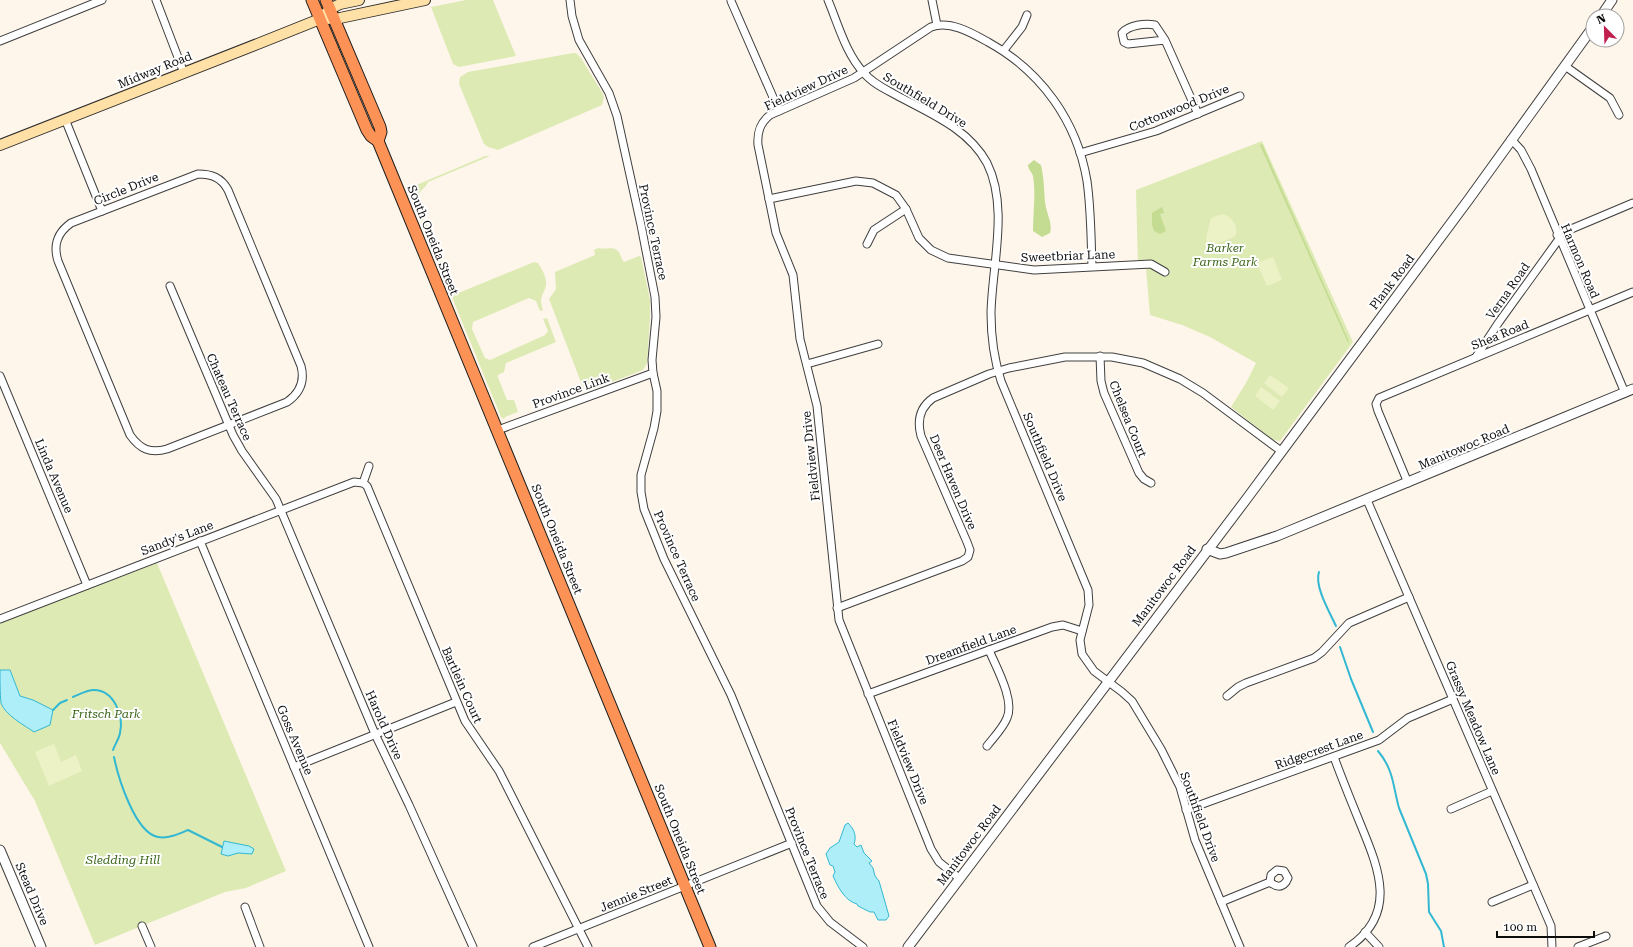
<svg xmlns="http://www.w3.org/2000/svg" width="1633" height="947" font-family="'Roboto Serif',serif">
<rect width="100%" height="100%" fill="#fff6eb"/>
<!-- green -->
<g fill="#ddeab4">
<path d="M466,0h27l23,56 -57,11 -6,-3 -22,-57z"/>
<path d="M573,53h3l5,5 22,36 1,3 -2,8 -104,45 -10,-3 -4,-3 -25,-60 1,-7 8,-5z"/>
<path d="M1262,141l91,201 -73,99 -7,-1 -42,-33 15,-24 10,-20 -46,-26 -28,-12 -32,-10 -4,-46 -8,-1 -2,-78z"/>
<path d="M485,156h5l-62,26c-3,8 -11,9 -12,18l40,94 78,-32 4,1c4,6 9,15 8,22 -2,11 -8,11 -3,25l-3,1 -4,-10 -7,-3 -56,24 -1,7 13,29 5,2 55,-25 3,-4 -5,-12 4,-1 9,24 -50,21 -2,9 -6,3v2l9,23h7l4,12 -13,5 -1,2 -3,-2 -92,-225 5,-6z"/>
<path d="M598,248c7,2 15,-2 20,3 3,3 3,8 6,11l15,-6 2,1 9,43v17l-3,46 -4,7 -54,21 -7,-6 -33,-86 7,-10 -1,-17 40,-17 -1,-5z"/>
<path d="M157,563l129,308 -40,17 -21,4 -130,53 -60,-144 -35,-58v-120z"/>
</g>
<!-- forest -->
<g fill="#c4dc92">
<path d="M1262,144l86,195 1,6 -89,-200z"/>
<path d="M1034,160l7,5c3,13 3,24 4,37 1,11 8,21 5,31l-8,4 -9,-6c0,-18 3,-37 0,-55 -1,-4 -5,-6 -5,-11z"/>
<path d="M1162,207l2,6 -4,1 6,17 -6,3 -6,-3 -2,-6v-12z"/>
</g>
<!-- pitch -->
<g fill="#ecf1c6">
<path d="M1223,214c10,4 14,10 13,20l-2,3 -23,9 -4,-4 -1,-4 5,-20 8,-3z"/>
<path d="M1273,257l9,23 -15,6 -10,-23z"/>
<path d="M1270,375l19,13 -7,9 -18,-14z"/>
<path d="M1261,387l19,14 -7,9 -18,-14z"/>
<path d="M54,744l7,18 15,-7 6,16 -33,15 -14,-34z"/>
</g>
<!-- water -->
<g fill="#aeeef8" stroke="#32b8d2">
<path d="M0,670h10l10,26 13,4 20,10 -3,15 -16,7c-10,-7 -29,-17 -33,-29 -1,-9 -1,-23 -1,-33z"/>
<path d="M848,823c6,6 9,13 6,21l3,3 4,-2 3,8 8,8 -3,2 4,5 2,8 4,5 10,35 -3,4h-8l-4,-8h-4l-12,-6 -1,-2c-12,-3 -19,-17 -24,-28l2,-4 -2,-6 -3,-1 -4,-11 4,-6 9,-6 6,-17z"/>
<path d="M224,841l25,5 5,3 -2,5 -14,-1 -10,3 -7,-2z"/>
</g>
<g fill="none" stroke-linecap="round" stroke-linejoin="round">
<!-- stream -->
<g stroke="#32b8d2" stroke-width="2">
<path d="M1319,572c-5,14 11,41 17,54"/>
<path d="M1340,647l11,32 22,53"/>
<path d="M73,697c7,-3 14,-7 21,-7 20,0 30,26 26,43 -1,6 -5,11 -7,17"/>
<path d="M53,710l7,-7 7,-3"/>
<path d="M1378,751c16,19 15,36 21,57l27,66 2,10 1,28 12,19 3,16"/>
<path d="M114,757c4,20 21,76 44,80 10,2 21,-3 30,-7l34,17"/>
</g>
<!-- minor casing -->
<g stroke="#3f3f3f" stroke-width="9">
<g id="minor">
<path d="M156,0l28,73"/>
<path d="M570,0l2,16 7,24 30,53 8,23 24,109 14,72 1,20 -4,43 1,13 4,18v20l-3,17 -13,47v17l3,17 20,50 67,136 86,211 13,16 33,25"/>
<path d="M828,0c10,24 18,54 36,73 8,10 21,16 32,22 33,18 72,33 91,68 22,44 5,102 4,150 0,23 3,46 10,68l87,209 1,15 -9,35 2,14 12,17 28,21 10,9 29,48 19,38 15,53 45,107"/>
<path d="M932,0l5,25"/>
<path d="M731,1l48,110"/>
<path d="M1165,40l-37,4 -4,-2 -2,-9c7,-8 23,-10 33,-8l10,15 33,74"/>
<path d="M0,41l102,-41"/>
<path d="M1004,50l18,-23 5,-12"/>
<path d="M1565,66l45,32 9,17"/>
<path d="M65,119l37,92"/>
<path d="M1511,139l10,11 10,19 94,224"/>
<path d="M1080,153l76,-22 84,-35"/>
<path d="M198,174c13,0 23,3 30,16l73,176c4,15 -1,27 -14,36l-120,47c-17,5 -27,0 -37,-14l-72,-174c-5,-16 -1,-28 13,-38z"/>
<path d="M769,199l87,-18 17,2 23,12 10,14 13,29 12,12 17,8 86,12 117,-6 14,8"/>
<path d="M1557,235l76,-32"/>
<path d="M867,244l7,-14 32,-21"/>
<path d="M170,286l63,149 9,16 34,48 99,235 34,71 64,142"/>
<path d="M1100,356l1,25 3,12 35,80 5,6 7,4"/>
<path d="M1476,357l23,-35 60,-83"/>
<path d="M807,364l71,-20"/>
<path d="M0,376l87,209"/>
<path d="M498,430l155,-57"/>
<path d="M363,483l6,-17"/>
<path d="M1408,483l-30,-72 -2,-7 3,-6 254,-106"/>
<path d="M1367,500l184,426 1,21"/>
<path d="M200,541l169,406"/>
<path d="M837,608l125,-47 6,-4 2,-7 -3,-8 -46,-106c-4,-15 -2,-28 12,-38l56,-24 20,-6 56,-11h47l31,6 37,16 23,14 78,58"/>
<path d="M0,619l354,-137 9,1 4,3 98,235 34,50 89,176"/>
<path d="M868,694l184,-67 11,-2 19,6"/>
<path d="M1227,696l11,-9 8,-4 68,-25 8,-6 27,-29 60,-26"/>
<path d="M987,746c7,-9 16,-18 20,-28 8,-18 -11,-51 -18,-68"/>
<path d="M1334,757c8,22 17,44 26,66 18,44 39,90 -11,124"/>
<path d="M294,767l162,-65"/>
<path d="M1451,809l41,-18"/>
<path d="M1186,810l193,-70 29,-22 45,-19"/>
<path d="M959,878l-20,-16 -8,-13 -92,-229 -22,-214 -17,-67 -7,-64 -17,-42 -18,-88c-1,-13 2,-22 12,-30l84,-37 77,-51c19,-7 41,6 57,15 53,29 89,79 99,139 4,28 4,57 5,85"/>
<path d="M1221,902l49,-20c6,5 11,6 16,0l2,-4 -4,-7 -7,-1 -6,5 -1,7"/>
<path d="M1492,902l41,-17"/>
<path d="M245,907l15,40"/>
<path d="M142,926l9,21"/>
<path d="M1365,932l14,15"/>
<path d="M533,947l259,-104"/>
<path d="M1578,947l28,-11"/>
</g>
</g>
<!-- tertiary casing -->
<g stroke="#3f3f3f" stroke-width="11">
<g id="tertiary">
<path d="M1601,16l11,-16"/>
<path d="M1207,549l13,5 6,-1 51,-17 356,-147"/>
<path d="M0,850l41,97"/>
<path d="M908,947l337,-446 224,-302 124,-172"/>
</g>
</g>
<!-- secondary casing -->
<g stroke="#2e2e2e" stroke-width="12">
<g id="secondary">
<path d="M326,19l14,-1 85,-18"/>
<path d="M0,145l260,-102 60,-24 10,-10 10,-5 19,-4"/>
</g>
</g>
<!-- trunk casing -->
<g stroke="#1d1d1d" stroke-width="13">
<g id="trunk">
<path d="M312,0l55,130 4,6 7,5 332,806"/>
<path d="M326,0l54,127 1,5 -3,9"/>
</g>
</g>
<!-- minor -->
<use href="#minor" stroke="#fff" stroke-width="7"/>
<!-- tertiary -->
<use href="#tertiary" stroke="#fff" stroke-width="9"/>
<!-- secondary -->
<use href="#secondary" stroke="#ffe0a6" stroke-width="10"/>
<!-- trunk -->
<use href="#trunk" stroke="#fc9255" stroke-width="11"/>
</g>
<g text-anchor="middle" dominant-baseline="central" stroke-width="4" stroke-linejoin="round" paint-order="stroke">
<!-- street labels -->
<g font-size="12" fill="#0c0c0c" stroke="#fff">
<text transform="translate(155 70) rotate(-22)">Midway Road</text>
<text transform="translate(806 88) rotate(-25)">Fieldview Drive</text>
<text transform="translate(925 100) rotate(31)">Southfield Drive</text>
<text transform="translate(1179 108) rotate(-22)">Cottonwood Drive</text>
<text transform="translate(126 189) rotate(-22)">Circle Drive</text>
<text transform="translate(653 232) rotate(78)">Province Terrace</text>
<text transform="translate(433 240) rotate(68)">South Oneida Street</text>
<text transform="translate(1068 256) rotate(-2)">Sweetbriar Lane</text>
<text transform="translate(1580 261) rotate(67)">Harmon Road</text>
<text transform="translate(1392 282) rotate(-53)">Plank Road</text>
<text transform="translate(1508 291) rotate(-55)">Verna Road</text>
<text transform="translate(1500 335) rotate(-22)">Shea Road</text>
<text transform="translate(571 391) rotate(-20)">Province Link</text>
<text transform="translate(229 397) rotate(66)">Chateau Terrace</text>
<text transform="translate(1128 419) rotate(68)">Chelsea Court</text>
<text transform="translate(1464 447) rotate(-23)">Manitowoc Road</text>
<text transform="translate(811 456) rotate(-96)">Fieldview Drive</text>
<text transform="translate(1045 457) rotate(67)">Southfield Drive</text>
<text transform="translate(54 476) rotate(67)">Linda Avenue</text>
<text transform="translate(953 482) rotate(67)">Deer Haven Drive</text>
<text transform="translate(177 538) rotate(-21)">Sandy's Lane</text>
<text transform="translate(557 539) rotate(68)">South Oneida Street</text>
<text transform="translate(677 556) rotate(66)">Province Terrace</text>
<text transform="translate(1164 586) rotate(-53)">Manitowoc Road</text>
<text transform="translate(971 645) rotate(-20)">Dreamfield Lane</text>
<text transform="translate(462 685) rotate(66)">Bartlein Court</text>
<text transform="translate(1473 718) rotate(67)">Grassy Meadow Lane</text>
<text transform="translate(384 725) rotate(66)">Harold Drive</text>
<text transform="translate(295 740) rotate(67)">Goss Avenue</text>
<text transform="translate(1319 750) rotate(-20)">Ridgecrest Lane</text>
<text transform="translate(908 762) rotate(68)">Fieldview Drive</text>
<text transform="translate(1200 817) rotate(70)">Southfield Drive</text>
<text transform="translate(680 839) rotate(68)">South Oneida Street</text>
<text transform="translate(969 845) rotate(-53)">Manitowoc Road</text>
<text transform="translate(807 853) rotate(68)">Province Terrace</text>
<text transform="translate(32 894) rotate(67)">Stead Drive</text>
<text transform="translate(636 894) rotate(-22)">Jennie Street</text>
</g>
<!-- park labels -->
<g font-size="12" font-style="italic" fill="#3c661a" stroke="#fff">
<text x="1225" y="248">Barker<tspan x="1225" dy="14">Farms Park</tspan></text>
<text x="106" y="714">Fritsch Park</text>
<text x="123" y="860">Sledding Hill</text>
</g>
</g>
<!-- north arrow -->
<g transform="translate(1605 28) rotate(337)"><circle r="19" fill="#ffffff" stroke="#9e9e9e"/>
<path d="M0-3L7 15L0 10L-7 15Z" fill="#c11f4d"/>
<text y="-6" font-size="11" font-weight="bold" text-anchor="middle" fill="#0c0c0c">N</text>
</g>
<!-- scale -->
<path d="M1497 931v6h97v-6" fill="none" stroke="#0c0c0c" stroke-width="2"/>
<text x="1503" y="931" font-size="12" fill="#0c0c0c" stroke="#ffffff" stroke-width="3" paint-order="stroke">100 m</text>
</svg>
